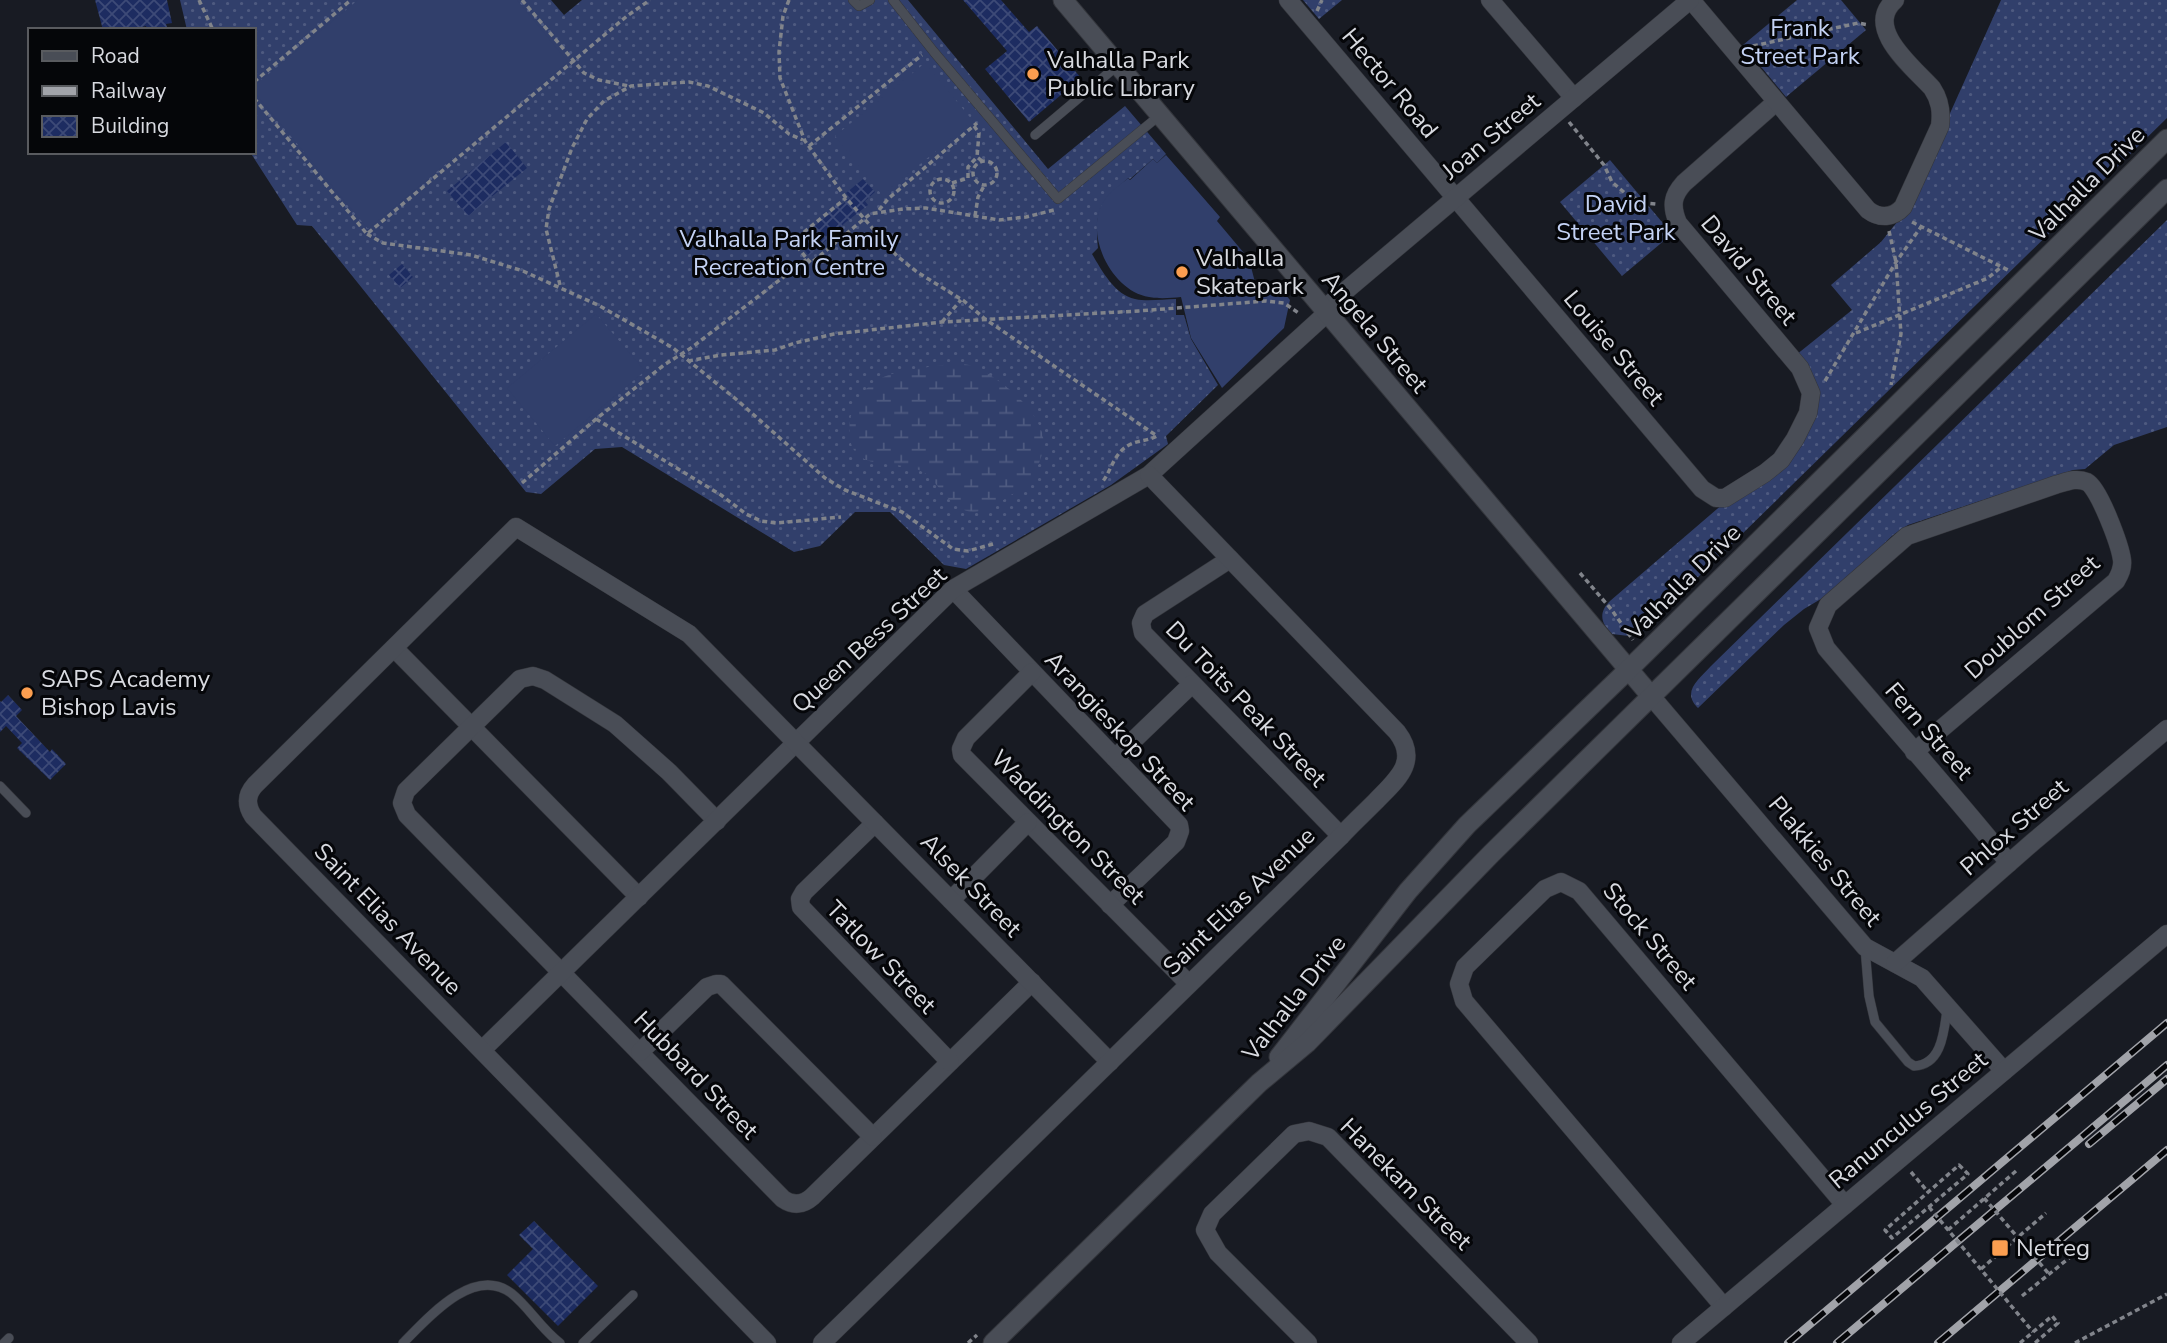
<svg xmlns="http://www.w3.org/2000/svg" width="2167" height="1343" font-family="'Nunito Sans',sans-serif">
<defs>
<pattern id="grass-dots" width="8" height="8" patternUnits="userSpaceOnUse" patternTransform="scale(1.75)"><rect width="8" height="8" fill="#313f6b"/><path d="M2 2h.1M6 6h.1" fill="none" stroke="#4e5a80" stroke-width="1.8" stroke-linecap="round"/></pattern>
<pattern id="wetland-marsh" width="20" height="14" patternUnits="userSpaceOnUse" patternTransform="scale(1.75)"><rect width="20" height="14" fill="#313f6b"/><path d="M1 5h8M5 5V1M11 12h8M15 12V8" fill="none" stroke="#4e5a80"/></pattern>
<pattern id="building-cross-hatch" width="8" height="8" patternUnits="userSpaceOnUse" patternTransform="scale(1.75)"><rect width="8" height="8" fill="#1d2c61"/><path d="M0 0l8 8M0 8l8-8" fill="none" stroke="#3d4a77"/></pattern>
</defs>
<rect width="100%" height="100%" fill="#181b23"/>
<!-- grass -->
<g fill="url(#grass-dots)">
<path d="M180,0h371l13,15 18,-15h326l140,169 77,-63 41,48 -9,9 -4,-4 -23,20 -2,-1c-27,25 -34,31 -30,70l-6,6c10,17 23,41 43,45 13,3 28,0 41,0v16h8l7,24 27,46 -52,51 2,8 -57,41 -145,84 -22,-4 -54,-53h-35l-35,34 -26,6 -172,-105 -27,2 -54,45 -15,-2 -214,-266 -15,-1 -47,-73h4v-122h-67z"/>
<path d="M1303,0h39l-23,19z"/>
<path d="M1797,0h44l25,30 -80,67 -43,-52z"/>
<path d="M2001,0h166v118l-524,513 -14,5 -17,-2c-11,-11 -14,-21 -2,-33l114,-98 16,-4 48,-40 23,-38 -15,-66 56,-45 -21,-25 50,-43 25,-31z"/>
<path d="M1610,160l62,74 -50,42 -62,-74z"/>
<path d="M2167,220v207l-53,18 -29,24 -12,1 -165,55 -15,10 -57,55 -32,19 -20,16 -86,83c-17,-16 1,-29 13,-42z"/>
</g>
<!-- wetland -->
<path fill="url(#wetland-marsh)" d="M948,364c7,0 15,-1 21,1 27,9 69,43 74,72 2,11 -2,21 -6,31 -1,4 -3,11 -6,14 -5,6 -16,10 -23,15 -8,5 -18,12 -28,14 -26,6 -38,-24 -54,-37 -22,-17 -70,1 -76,-35 -2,-12 0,-25 6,-36 19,-36 57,-32 92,-39z"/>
<!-- pitch -->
<g fill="#313f6b">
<path d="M358,0h159l51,62 -200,167 -114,-137v-6z"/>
<path d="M925,63l48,58 -91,74 -47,-59z"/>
<path d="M1166,155l54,62 -3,4 32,38 8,31 23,-2 10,12 -6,28 -62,60 -31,-50 -10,-41c-10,1 -22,2 -32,0 -38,-6 -66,-64 -45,-96 5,-9 16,-16 24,-23l2,2 23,-21 4,4z"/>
<path d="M596,314l49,57 -90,75 -48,-58z"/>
</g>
<!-- building -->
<g fill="url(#building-cross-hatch)">
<path d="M95,0h72l5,23 -6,1 2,6h-21l-1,-4 -15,4h-28z"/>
<path d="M963,0h38l28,32 8,-6 44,52 -52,44 -44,-53 22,-18z"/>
<path d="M506,142l21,26 -59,48 -21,-25z"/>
<path d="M863,179l12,13 -10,9 3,4 -22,17 -37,34 -12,-16 53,-42 -4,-5z"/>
<path d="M402,264l11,13 -13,11 -11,-13z"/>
<path d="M8,695l14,15 -6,6 34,36 2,-3 14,15 -16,16 -33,-32 5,-5 -16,-17 -6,6v-31l1,1z"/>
<path d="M534,1221l64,65 -40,40 -51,-51 26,-26 -14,-14z"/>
</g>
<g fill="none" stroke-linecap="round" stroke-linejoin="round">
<!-- service casing -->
<g stroke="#33353b" stroke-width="10">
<g id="service">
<path d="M853,0l6,6 11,-6"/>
<path d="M893,0l41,52 124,147 102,-84"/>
<path d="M1035,135l83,-70"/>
<path d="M0,786l26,27"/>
<path d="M1865,948l4,48 6,26 33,40 6,4c28,-1 30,-35 33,-56"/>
<path d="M4,1343l5,-5"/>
<path d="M403,1343c24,-24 70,-78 108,-50 18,14 30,36 49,50"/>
<path d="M583,1343l50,-48"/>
</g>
</g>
<!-- minor casing -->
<g stroke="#33353b" stroke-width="19">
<g id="minor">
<path d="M1288,0l414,489 14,9h9l40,-25 16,-13 14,-21 13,-26 3,-20 -11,-25 -122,-145c-7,-17 -6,-27 6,-40l92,-81"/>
<path d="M1490,0l84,98"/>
<path d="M1691,0l177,210c12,9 25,8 35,-3l37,-81c2,-15 0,-26 -8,-38 -19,-21 -69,-60 -37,-88"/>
<path d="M1324,309l366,-309"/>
<path d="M1230,559l-85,55 -4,9 2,10 198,203"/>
<path d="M953,589l226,236 1,6 -4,11 -66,63"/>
<path d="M394,648l245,249"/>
<path d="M1032,672l-66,66 -5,11 1,6 227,229"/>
<path d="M1651,696l214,251 57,31 82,93"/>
<path d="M1914,752l202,-171c4,-7 7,-13 6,-21 -2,-15 -23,-72 -35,-78 -11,-5 -21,0 -32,3l-148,51 -79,69 -10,23 8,20c61,72 124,142 183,215"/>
<path d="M1115,758l77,-74"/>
<path d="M717,821l-48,-49 -54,-48 -70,-44 -12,-4 -13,3 -114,112 -4,12 5,12 376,384c10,7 20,6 29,-2l220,-215"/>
<path d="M875,823l-71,69 -4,7 1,8 149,155"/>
<path d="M951,900l77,-78"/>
<path d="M1895,963l138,-121 134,-113"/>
<path d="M482,1050l471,-461 196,-114 178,-162"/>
<path d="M640,1052l67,-65 9,-3h5l152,153"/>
<path d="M1724,1307l-260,-306 -5,-17 6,-17 80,-78 16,-7 18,9 266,314"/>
<path d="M767,1343l-514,-527c-7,-11 -7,-21 2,-31l261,-258 173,107 421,428"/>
<path d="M822,1343l519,-507c11,-12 23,-23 35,-35 20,-21 44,-39 21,-69l-248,-257"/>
<path d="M1308,1343l-90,-90 -13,-23 7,-16 82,-80 15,-3 19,6 201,206"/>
<path d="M1681,1343l486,-409"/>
</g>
</g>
<!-- tertiary casing -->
<g stroke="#33353b" stroke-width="21">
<path id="tertiary" d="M1063,0l588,696"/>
</g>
<!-- secondary casing -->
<g stroke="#33353b" stroke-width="21">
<g id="secondary">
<path d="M1279,1057l129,-166 59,-66 161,-155 539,-531"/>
<path d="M993,1343l266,-260 48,-40 184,-189 676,-665"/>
</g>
</g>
<!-- path -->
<g stroke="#81848b" stroke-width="3.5" stroke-dasharray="5 3.5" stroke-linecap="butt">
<path d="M199,0l14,30"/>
<path d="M522,0l62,73 15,7 30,6"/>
<path d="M789,0l-6,16 -4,36 1,26 25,63 41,57 51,58 20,16 47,29 21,18 172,117c-9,5 -19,4 -28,9 -15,8 -17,24 -26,36"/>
<path d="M1317,11l5,-11"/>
<path d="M1753,46l105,-23 11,2"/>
<path d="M254,82l97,-82"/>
<path d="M254,98l113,136 260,-218 23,-16"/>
<path d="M1569,122l35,43 8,17 14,12 20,9 10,1"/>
<path d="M974,126l5,7 -2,24 5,4"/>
<path d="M809,146l113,-91"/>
<circle cx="985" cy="173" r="12"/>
<path d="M968,178v-11l9,-10"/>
<circle cx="942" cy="191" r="12"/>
<path d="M952,183l16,-5"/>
<path d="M879,210l9,-11 89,-76"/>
<path d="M975,216l3,-19 6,-11"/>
<path d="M1912,222l96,48"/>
<path d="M1889,231l7,31 5,72 -10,51"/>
<path d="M367,234l16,9 88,12 52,16 77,35 73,42 64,52 88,78 20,12 57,22 51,37 15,2 25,-7"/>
<path d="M807,259l4,4 59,-49 33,-5 23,-1 73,12 27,-3 28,-7"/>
<path d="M560,285l-14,-56 3,-20 23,-61 15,-29 17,-18 27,-15 58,-4 19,4 56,27 25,21 14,6"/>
<path d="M942,322l19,-22"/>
<path d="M1856,333l132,-55 13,-11"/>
<path d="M688,361l33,-6 54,-5 20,-7 39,-9 108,-12 196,-11 128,-10 18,2 16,11"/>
<path d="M1825,381l71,-119 25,-35"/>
<path d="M596,419l125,76 25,19 15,7 15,2 65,-6"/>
<path d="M522,483l74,-64 68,-54 27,-17 116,-89 -14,-18 53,-43"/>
<path d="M1580,573l31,36 22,31"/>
<path d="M1959,1165l9,9 -76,64 -7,-8z"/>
<path d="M1911,1172l17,20"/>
<path d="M1948,1230l68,-59"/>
<path d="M1981,1269l65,-56"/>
<path d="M2022,1296l57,-46"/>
<path d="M968,1343l9,-8"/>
<path d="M2020,1343l32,-27 6,7 -23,20"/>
<path d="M2075,1343l92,-49"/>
</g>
<!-- service -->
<use href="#service" stroke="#494d56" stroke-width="9"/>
<!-- minor -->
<use href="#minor" stroke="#494d56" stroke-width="18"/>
<!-- tertiary -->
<use href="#tertiary" stroke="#494d56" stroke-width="19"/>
<!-- secondary -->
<use href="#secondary" stroke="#494d56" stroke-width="19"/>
<!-- rail casing -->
<g stroke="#a1a3a9" stroke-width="8">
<g id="rail">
<path d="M2089,1144l78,-65"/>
<path d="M1788,1343l379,-320"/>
<path d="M1837,1343l330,-278"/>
<path d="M1938,1343l229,-193"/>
</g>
</g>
<!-- rail -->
<use href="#rail" stroke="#050609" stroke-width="5" stroke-dasharray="16" stroke-linecap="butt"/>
<!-- path-bridge -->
<g stroke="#81848b" stroke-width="3.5" stroke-dasharray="5 3.5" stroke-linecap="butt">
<path d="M1984,1198l65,76"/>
<path d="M1929,1207l104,125"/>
</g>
</g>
<!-- markers -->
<g fill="#fb9e50" stroke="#050609" stroke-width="2.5">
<circle cx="1033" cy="74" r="7"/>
<circle cx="1182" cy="272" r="7"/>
<circle cx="27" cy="693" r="7"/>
<rect x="1991" y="1239" width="18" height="18" rx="3.5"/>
</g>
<g text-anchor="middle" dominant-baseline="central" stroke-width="6" stroke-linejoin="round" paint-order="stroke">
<!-- park labels -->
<g font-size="24" fill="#c4d2f4" stroke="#050609">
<text x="1800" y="28">Frank<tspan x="1800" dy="28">Street Park</tspan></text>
<text x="1616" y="204">David<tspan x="1616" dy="28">Street Park</tspan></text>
<text x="789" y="239">Valhalla Park Family<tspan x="789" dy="28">Recreation Centre</tspan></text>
</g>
<!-- poi labels -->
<g font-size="24" fill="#d8dae0" stroke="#050609" text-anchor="start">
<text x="1047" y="60">Valhalla Park<tspan x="1047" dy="28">Public Library</tspan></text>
<text x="1196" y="258">Valhalla<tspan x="1196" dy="28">Skatepark</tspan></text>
<text x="41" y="679">SAPS Academy<tspan x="41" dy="28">Bishop Lavis</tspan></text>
<text x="2016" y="1248">Netreg</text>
</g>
<!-- street labels -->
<g font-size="24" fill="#d8dae0" stroke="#050609">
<text transform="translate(1390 83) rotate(50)">Hector Road</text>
<text transform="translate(1491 136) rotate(-40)">Joan Street</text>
<text transform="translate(2087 184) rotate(-45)">Valhalla Drive</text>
<text transform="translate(1749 270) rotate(50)">David Street</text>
<text transform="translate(1375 332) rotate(50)">Angela Street</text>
<text transform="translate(1614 348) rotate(50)">Louise Street</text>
<text transform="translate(1683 582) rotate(-45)">Valhalla Drive</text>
<text transform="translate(2032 617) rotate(-42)">Doublom Street</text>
<text transform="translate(869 640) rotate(-43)">Queen Bess Street</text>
<text transform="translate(1246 704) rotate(46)">Du Toits Peak Street</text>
<text transform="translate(1120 731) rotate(47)">Arangieskop Street</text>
<text transform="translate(1929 731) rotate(49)">Fern Street</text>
<text transform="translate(1068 827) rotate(45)">Waddington Street</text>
<text transform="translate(2014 827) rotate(-41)">Phlox Street</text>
<text transform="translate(1825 861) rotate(50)">Plakkies Street</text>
<text transform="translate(971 885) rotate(46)">Alsek Street</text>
<text transform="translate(1239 901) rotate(-44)">Saint Elias Avenue</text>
<text transform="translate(388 919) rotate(46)">Saint Elias Avenue</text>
<text transform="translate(1650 936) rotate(50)">Stock Street</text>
<text transform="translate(881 957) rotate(46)">Tatlow Street</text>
<text transform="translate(1294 998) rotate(-52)">Valhalla Drive</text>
<text transform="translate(696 1075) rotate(46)">Hubbard Street</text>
<text transform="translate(1908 1120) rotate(-40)">Ranunculus Street</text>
<text transform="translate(1406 1184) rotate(45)">Hanekam Street</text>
</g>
</g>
<!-- legend -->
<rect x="28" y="28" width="228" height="126" fill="#050609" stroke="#595b5f" stroke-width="2"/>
<rect x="42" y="51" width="35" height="10" fill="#494d56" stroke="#595b5f" stroke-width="2"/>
<text x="91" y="63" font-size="21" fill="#d8dae0">Road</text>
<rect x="42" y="86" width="35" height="10" fill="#a1a3a9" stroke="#595b5f" stroke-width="2"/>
<text x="91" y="98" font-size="21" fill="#d8dae0">Railway</text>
<rect x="42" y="116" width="35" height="21" fill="url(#building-cross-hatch)" stroke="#595b5f" stroke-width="2"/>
<text x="91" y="133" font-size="21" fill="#d8dae0">Building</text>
</svg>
